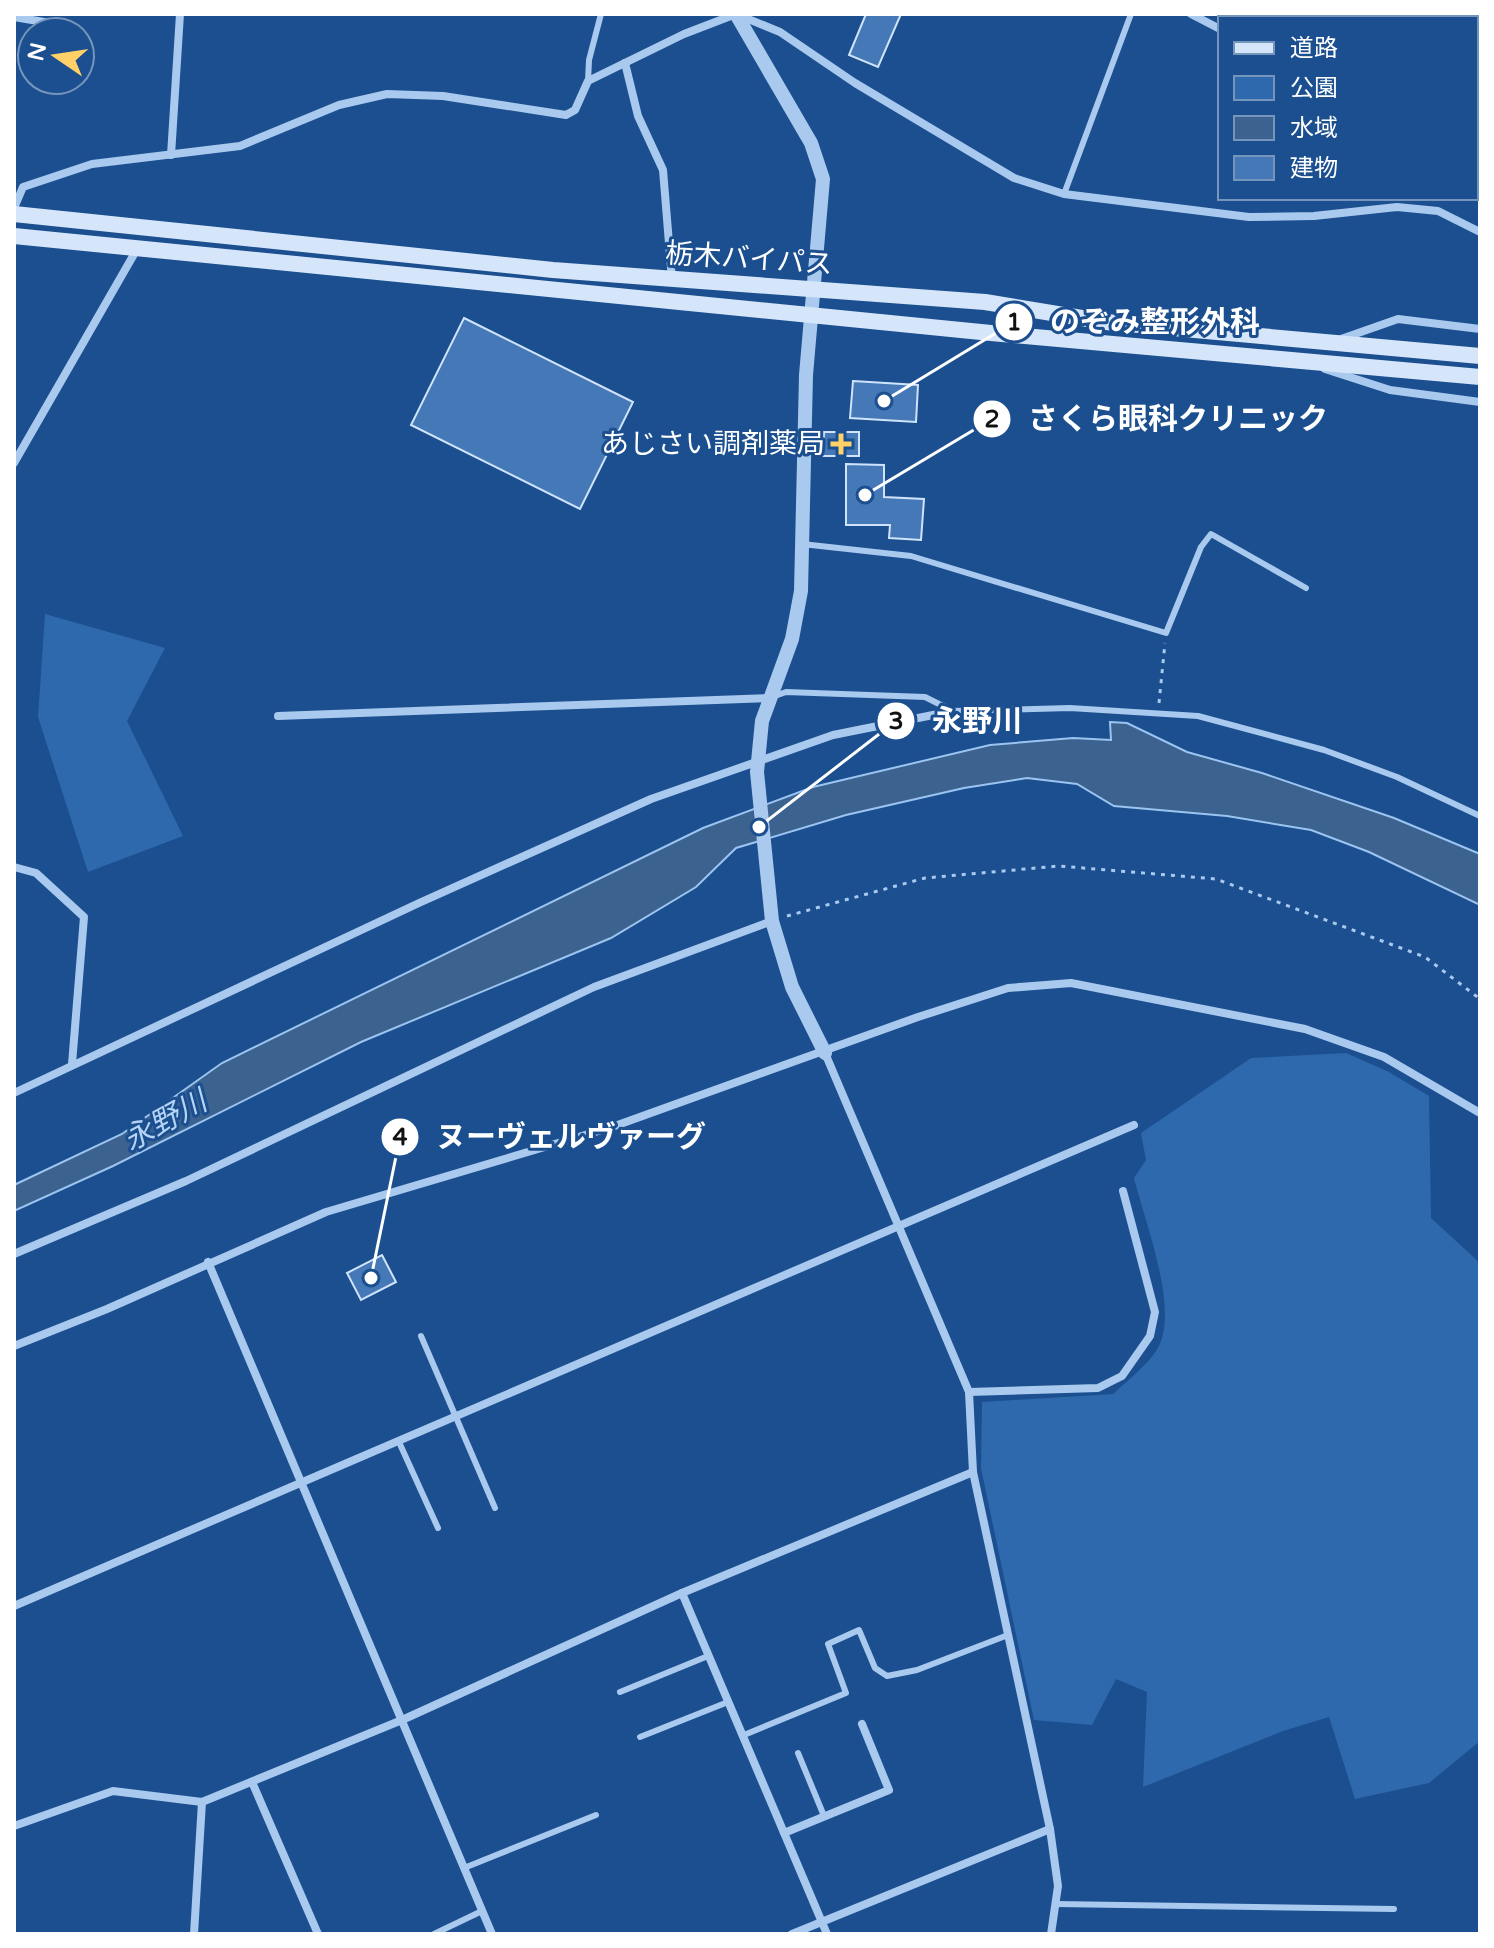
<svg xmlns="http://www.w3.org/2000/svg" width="1494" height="1948" font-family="'Varela Round','Noto Sans JP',sans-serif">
<rect width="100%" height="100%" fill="#1b4f8f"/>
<!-- green -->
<g fill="#2e69ad">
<path d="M45,614l120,34 -38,73 56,115 -95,36 -50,-155z"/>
<path d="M1346,1053l43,19 40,24 2,122 49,45v478l-51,42 -74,16 -26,-82 -46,14 -140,56 4,-95 -31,-13 -24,46 -58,-5 -53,-252 1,-66 131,-8c14,-13 32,-27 43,-43 26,-37 -12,-131 -22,-173l12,-18 -5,-27 110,-75z"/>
</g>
<!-- water -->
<path fill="#3c6290" stroke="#9cc4f0" stroke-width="2" d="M1110,722l17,1 60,29 75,21 132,45 86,36v51l-111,-53 -58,-22 -84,-14 -113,-10 -37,-22 -50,-6 -63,10 -118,27 -110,33 -40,39 -85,51 -250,104 -248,124 -99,45v-26l108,-51 100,-71 481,-235 110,-41 177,-42 83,-7 38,2z"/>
<!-- building -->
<g fill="#4478b7" stroke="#cfe3fa" stroke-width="2">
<path d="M866,14h35l-23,53 -29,-12z"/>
<path d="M464,318l169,84 -53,107 -169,-84z"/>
<path d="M853,381l65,4 -2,37 -66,-4z"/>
<path d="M824,432h35v24h-36z"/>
<path d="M846,464l38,1v32l40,2 -3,41 -32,-2 1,-13h-44z"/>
<path d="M382,1255l14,27 -35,18 -14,-27z"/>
</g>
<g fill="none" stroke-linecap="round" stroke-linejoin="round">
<!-- path -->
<g stroke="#a9c9ee" stroke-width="3" stroke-dasharray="4 6" stroke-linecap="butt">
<path d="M1159,703l6,-60"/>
<path d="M787,916l138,-38 134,-12 157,13 209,78 55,42"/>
</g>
<!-- service -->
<g stroke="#a9c9ee" stroke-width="6">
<path d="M588,81l1,-21 12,-46"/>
<path d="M1064,194l67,-180"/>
<path d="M802,544l109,12 255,77 35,-86 10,-13 95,54"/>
<path d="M772,697l14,-5 139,5 28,14 117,-3 128,8 126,34 73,27 83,39"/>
<path d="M421,1336l74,172"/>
<path d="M399,1442l39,86"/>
<path d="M620,1692l88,-36"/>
<path d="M744,1735l102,-42 -18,-49 31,-14 16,38 12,8 30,-6 91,-35"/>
<path d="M640,1737l88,-35"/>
<path d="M798,1753l26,63"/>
<path d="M464,1868l132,-53"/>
<path d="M1055,1904l339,5"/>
<path d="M434,1934l48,-23"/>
</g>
<!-- minor -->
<g stroke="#a9c9ee" stroke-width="8">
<path d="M1191,14l29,15"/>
<path d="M14,17l48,8"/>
<path d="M1282,18v-4"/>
<path d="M625,63l13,53 25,54 9,110"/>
<path d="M171,155l9,-141"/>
<path d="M14,208l9,-21 69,-23 148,-18 99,-41 48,-11 56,2 123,19 9,-5 13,-29 96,-47 52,-20 44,18 75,51 159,95 50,16 185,23 65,-1 83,-9 41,4 42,21"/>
<path d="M1341,339l57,-20 82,10"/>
<path d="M1325,369l65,21 90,12"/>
<path d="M14,463l123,-214"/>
<path d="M278,716l490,-18"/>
<path d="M14,867l22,6 48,44 -12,147"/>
<path d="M825,1053l144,339 4,80 77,357 8,57 -7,48"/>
<path d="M14,1093l405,-190 232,-104 182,-64 120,-24"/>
<path d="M14,1254l172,-73 408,-194 178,-66"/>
<path d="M208,1262l284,672"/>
<path d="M14,1346l93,-37 219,-97 286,-85 306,-110 90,-29 63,-5 234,46 79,28 96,56"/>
<path d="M969,1392l129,-4 24,-12 28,-40 5,-24 -32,-121"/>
<path d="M682,1593l145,341"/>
<path d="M14,1606l1120,-481"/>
<path d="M252,1782l66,152"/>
<path d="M14,1826l99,-35 89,11 200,-82 280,-127 291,-121"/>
<path d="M784,1833l105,-43 -27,-66"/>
<path d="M194,1934l8,-132"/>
<path d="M792,1934l258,-105"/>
</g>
<!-- tertiary -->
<path stroke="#a9c9ee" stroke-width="14" d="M736,14l75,129 12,36 -17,196 -5,216 -9,48 -30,82 -5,51 15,149 20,66 33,66"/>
<!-- secondary -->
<g stroke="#d6e6fa" stroke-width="16">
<path d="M14,214l539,56 432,32 121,20 374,34"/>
<path d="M14,236l977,97 489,44"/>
</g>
</g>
<!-- markers -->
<path fill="#ffd166" stroke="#1b4f8f" stroke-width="3" d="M837 432h8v8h8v8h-8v8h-8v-8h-8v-8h8z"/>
<g text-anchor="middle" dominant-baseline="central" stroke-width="6" stroke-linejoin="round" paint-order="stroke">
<!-- street labels -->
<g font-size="28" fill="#fff" stroke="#1b4f8f">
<text transform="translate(749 259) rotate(4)">栃木バイパス</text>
</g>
<!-- poi labels -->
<g font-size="28" fill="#fff" stroke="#1b4f8f" text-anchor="end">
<text x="825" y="444">あじさい調剤薬局</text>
</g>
<!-- water labels -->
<g font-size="30" font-style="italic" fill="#b5d3f5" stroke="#1b4f8f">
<text transform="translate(165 1121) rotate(-29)">永野川</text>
</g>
</g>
<!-- callouts -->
<path fill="none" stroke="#fff" stroke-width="3" d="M884 401L1014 322M865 495L992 419M759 827L896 721M371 1278L400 1137"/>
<g fill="#fff" stroke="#1b4f8f" stroke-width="3">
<circle cx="884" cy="401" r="8"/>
<circle cx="865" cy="495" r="8"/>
<circle cx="759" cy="827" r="8"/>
<circle cx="371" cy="1278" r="8"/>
<circle cx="1014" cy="322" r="20"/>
<circle cx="992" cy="419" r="20"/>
<circle cx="896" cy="721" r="20"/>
<circle cx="400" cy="1137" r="20"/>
</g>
<g font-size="24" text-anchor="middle" font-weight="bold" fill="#111">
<text x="1014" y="330">1</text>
<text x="992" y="427">2</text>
<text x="896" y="729">3</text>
<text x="400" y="1145">4</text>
</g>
<g font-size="30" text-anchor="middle" font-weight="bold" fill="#fff" stroke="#1b4f8f" stroke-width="6" stroke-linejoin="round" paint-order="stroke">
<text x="1155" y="332">のぞみ整形外科</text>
<text x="1178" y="429">さくら眼科クリニック</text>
<text x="977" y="731">永野川</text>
<text x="571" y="1147">ヌーヴェルヴァーグ</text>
</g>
<!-- border -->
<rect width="1494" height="1948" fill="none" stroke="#ffffff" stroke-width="32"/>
<!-- legend -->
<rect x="1218" y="16" width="260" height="184" fill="#1b4f8f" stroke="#7695bc" stroke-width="2"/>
<rect x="1234" y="42" width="40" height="12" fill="#d6e6fa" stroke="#7695bc" stroke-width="2"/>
<text x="1290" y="56" font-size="24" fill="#ffffff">道路</text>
<rect x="1234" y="76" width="40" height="24" fill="#2e69ad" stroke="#7695bc" stroke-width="2"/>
<text x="1290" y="96" font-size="24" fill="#ffffff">公園</text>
<rect x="1234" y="116" width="40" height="24" fill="#3c6290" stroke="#7695bc" stroke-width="2"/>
<text x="1290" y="136" font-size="24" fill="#ffffff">水域</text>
<rect x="1234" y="156" width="40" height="24" fill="#4478b7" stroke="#7695bc" stroke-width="2"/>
<text x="1290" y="176" font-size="24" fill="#ffffff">建物</text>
<!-- north arrow -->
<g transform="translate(56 56) rotate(283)"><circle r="38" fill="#1b4f8f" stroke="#7695bc" stroke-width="2"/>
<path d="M0-6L14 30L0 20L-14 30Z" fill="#ffd166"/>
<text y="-12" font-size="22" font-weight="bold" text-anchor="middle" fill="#ffffff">N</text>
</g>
</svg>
